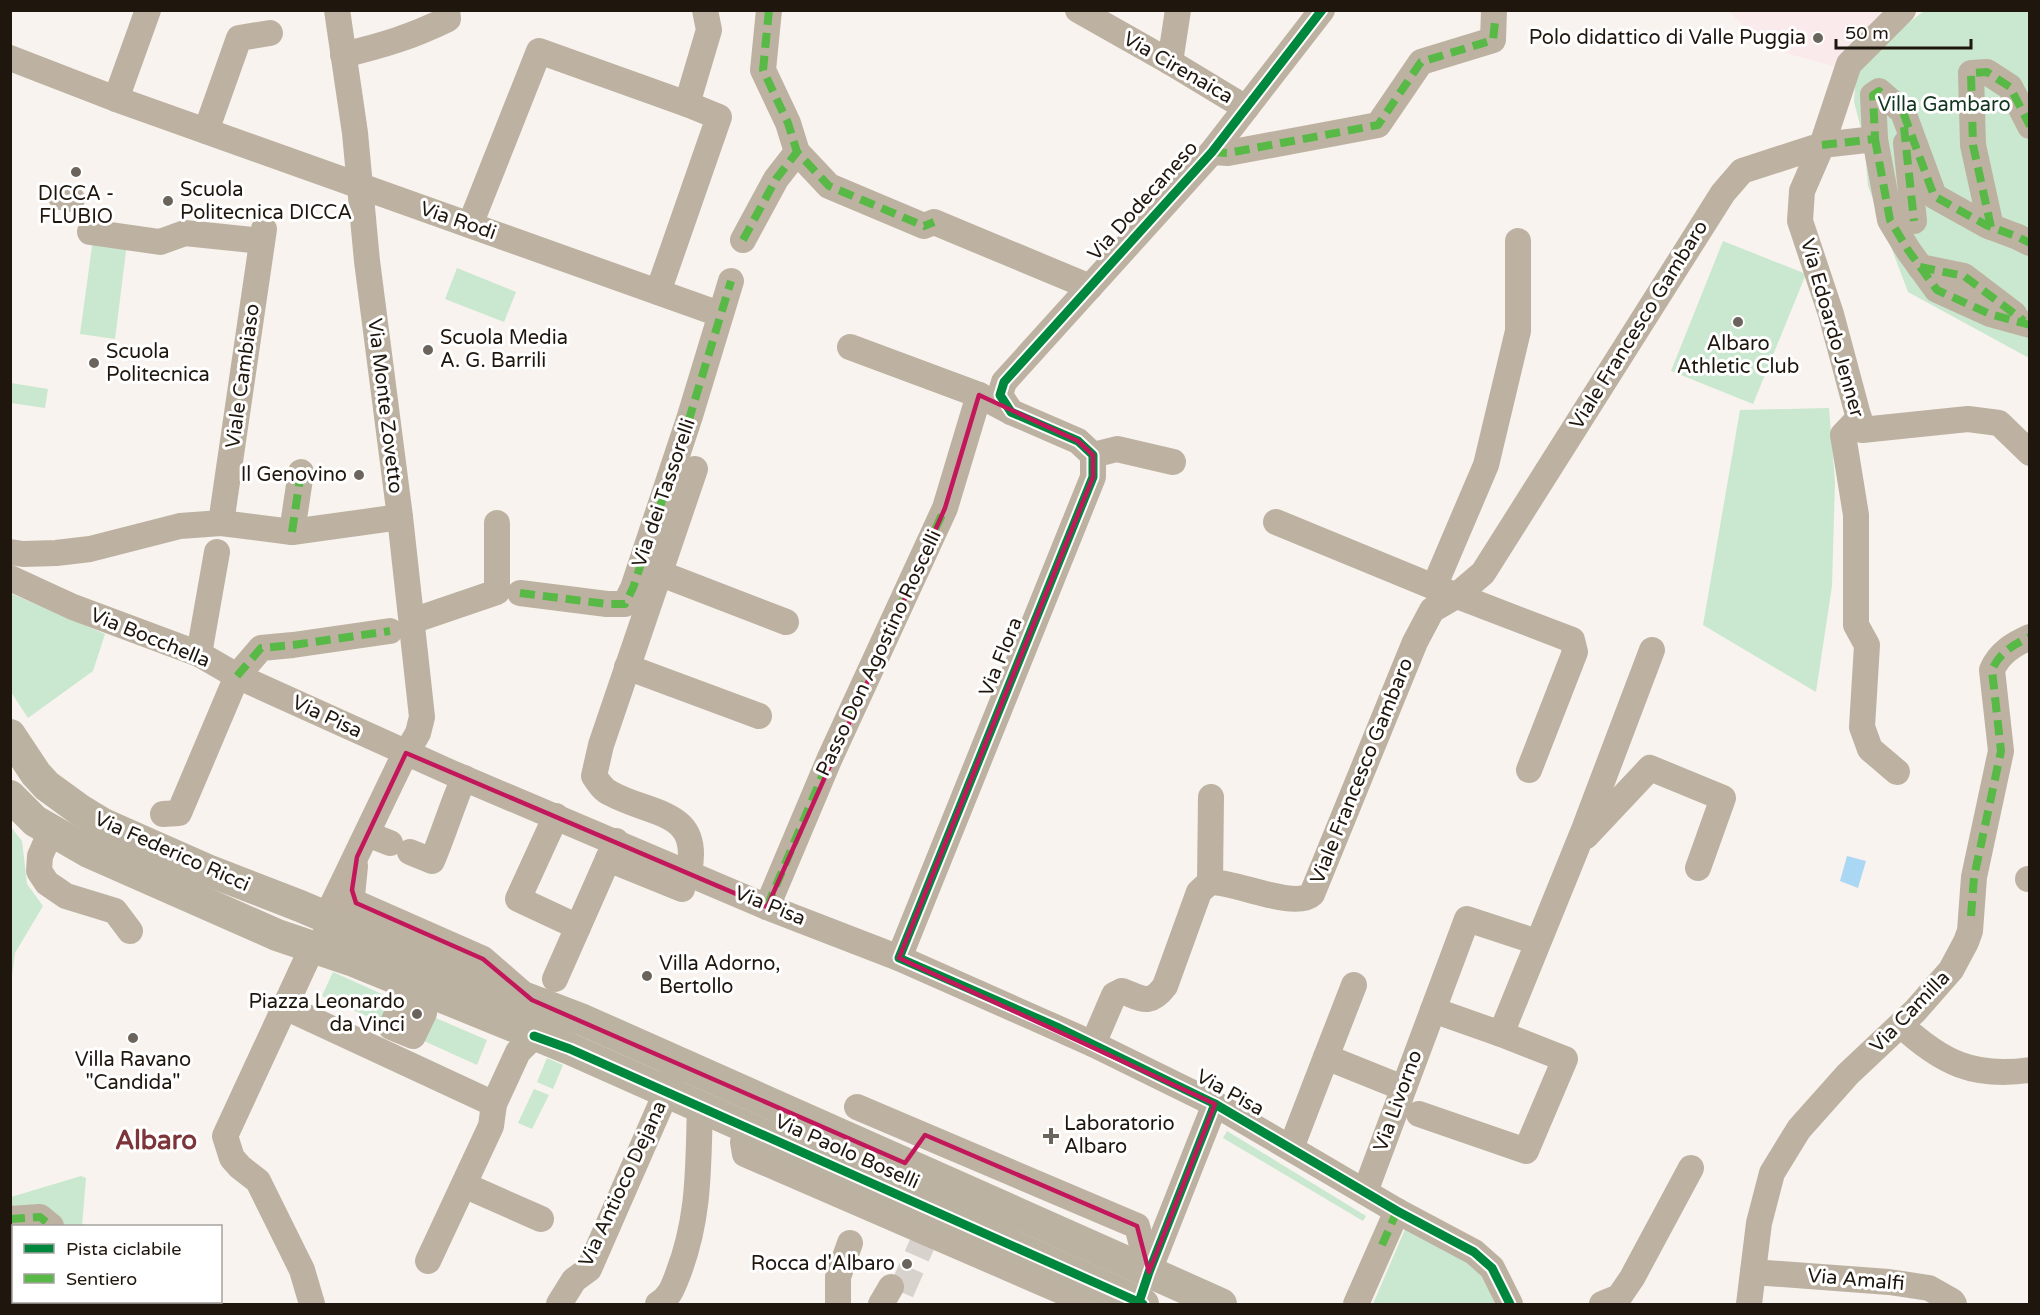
<svg xmlns="http://www.w3.org/2000/svg" width="2040" height="1315" font-family="'Varela Round',sans-serif">
<rect width="100%" height="100%" fill="#f8f3ee"/>
<!-- education -->
<path fill="#fbeaeb" d="M1729,11h180l-61,59 -85,-23z"/>
<!-- green -->
<g fill="#cae7cf">
<path d="M1924,11h105v347l-121,-66 -40,-106 -4,-46 -10,-38 2,-28 12,-20z"/>
<path d="M93,239l34,4 -12,96 -35,-5z"/>
<path d="M1723,241l83,33 -53,130 -82,-33z"/>
<path d="M457,268l59,24 -12,30 -59,-23z"/>
<path d="M11,383l37,6 -3,19 -34,-5z"/>
<path d="M1829,408l6,74 -3,104 -16,106 -113,-67 37,-215z"/>
<path d="M10,593l95,41 -12,37 -65,47 -17,-26z"/>
<path d="M11,827l11,14 5,43 16,22 -28,47 -4,31z"/>
<path d="M333,972l69,31 -11,24 -69,-31z"/>
<path d="M424,1013l63,27 -10,25 -64,-29z"/>
<path d="M547,1058l16,7 -10,24 -16,-7z"/>
<path d="M534,1089l15,6 -17,34 -14,-6z"/>
<path d="M1227,1131l139,85 -3,5 -140,-83z"/>
<path d="M81,1176l5,2 -4,48h-68v76h61l1,2h-65v-107z"/>
<path d="M1406,1227l61,34 15,15 14,28h-123z"/>
</g>
<!-- water -->
<path fill="#aad7f4" d="M1847,856l19,5 -8,27 -18,-7z"/>
<g fill="none" stroke-linecap="round" stroke-linejoin="round">
<!-- minor-tunnel -->
<path stroke="#d7d2cc" stroke-width="26" stroke-dasharray="26 13" stroke-linecap="butt" d="M901,1292l23,-52"/>
<!-- minor -->
<g stroke="#bdb2a2" stroke-width="26">
<path d="M769,10l-6,60 25,53 9,29 32,34 95,40 10,-4 156,65"/>
<path d="M1078,10l92,52 76,46"/>
<path d="M343,55c41,-10 68,-18 105,-36l-1,-9"/>
<path d="M10,58l106,41 595,212"/>
<path d="M1170,62l8,-52"/>
<path d="M116,99l32,-89"/>
<path d="M687,104l22,-74 -4,-20"/>
<path d="M206,131l33,-93 31,-5"/>
<path d="M1875,139l15,81 18,30 29,40 53,24 40,11"/>
<path d="M1906,143l8,78"/>
<path d="M1212,152l16,1 150,-28 43,-63 72,-22 1,-30"/>
<path d="M61,197l11,2"/>
<path d="M470,225l69,-174 148,53 32,13 -61,175"/>
<path d="M1991,227l-18,-82 -2,-72 16,-1 23,15 20,39"/>
<path d="M90,232l70,10 25,-9 77,8"/>
<path d="M743,240l33,-61 21,-27"/>
<path d="M2030,243l-12,-6 -32,-12 -52,-29 -31,-84 -24,-21 -6,4 2,44 -53,6 -20,46 -2,30 31,93 31,116 106,-11 31,4 31,30"/>
<path d="M1920,267l44,9 50,38"/>
<path d="M850,347l129,48 32,17 67,29 15,14v22l-194,481"/>
<path d="M1011,412l-11,-17 4,-13 208,-230 110,-142"/>
<path d="M1859,418l-16,17 13,80v110l11,20 -5,82 8,22 27,23"/>
<path d="M1093,455l24,-6 56,13"/>
<path d="M1276,522l158,65 138,53 3,12 -46,118"/>
<path d="M221,523l43,-294"/>
<path d="M292,532l9,-60"/>
<path d="M10,552l13,2 33,-1 34,-4 90,-23 41,-3 71,9 108,-15"/>
<path d="M659,573l127,49"/>
<path d="M10,578l63,29 126,47 38,22 217,98 313,133 132,51 194,86 122,60 182,107 77,41 18,16 18,36"/>
<path d="M1434,587l52,-122 32,-134v-90"/>
<path d="M520,593l87,11h18l8,-16 57,-172 41,-135"/>
<path d="M412,621l85,-29v-69"/>
<path d="M199,654l18,-102"/>
<path d="M627,667l132,49"/>
<path d="M163,814l16,-1 58,-137 24,-28 32,-3 97,-14"/>
<path d="M556,816l-38,83 60,28"/>
<path d="M51,831l-11,25 -1,15 8,12 19,13 49,15 15,20"/>
<path d="M367,834l23,9"/>
<path d="M1586,836l64,-68 73,30 -25,70"/>
<path d="M410,852l22,9c12,-28 20,-56 32,-83"/>
<path d="M608,859l74,30"/>
<path d="M355,866l-3,30 4,7 127,56 38,33"/>
<path d="M689,872c13,-63 -38,-56 -79,-79 -7,-3 -12,-11 -16,-17l7,-31 94,-276"/>
<path d="M2028,879h2"/>
<path d="M1210,882l1,-85"/>
<path d="M767,907l62,-147 116,-252 34,-113"/>
<path d="M330,935l-4,-6v-11l73,-152 19,-33 4,-16 -22,-200 -33,-256 -12,-128 -18,-123"/>
<path d="M312,948l-87,188 7,22 8,9 18,14 44,89 10,34"/>
<path d="M555,979l61,-138"/>
<path d="M402,1003l22,10 -11,23 -22,-9z"/>
<path d="M285,1007l209,97"/>
<path d="M1433,1010l68,24 82,-202 69,-182"/>
<path d="M1901,1025c41,38 73,53 129,45"/>
<path d="M1093,1044l21,-49 8,-4c21,8 28,15 43,-5l34,-94 11,-10c24,-1 85,28 102,12l103,-252 17,-32 24,-14 27,-23 240,-380 19,-22 80,-26 27,-81 54,-54"/>
<path d="M1326,1057l28,-72"/>
<path d="M857,1107l280,119 12,46"/>
<path d="M1419,1114l107,37 39,-92 -64,-25"/>
<path d="M748,1128l-5,14 2,12 346,150"/>
<path d="M1291,1148l35,-91 77,31"/>
<path d="M464,1185l77,34"/>
<path d="M1365,1192l102,-273 70,23"/>
<path d="M10,1219l30,-2 11,9"/>
<path d="M428,1261l63,-135 3,-22 24,-52 16,-16 8,-3 7,-6"/>
<path d="M1753,1272l136,10 40,6 23,13 2,3"/>
<path d="M1147,1276l68,-172"/>
<path d="M57,1304v-2"/>
<path d="M559,1304l15,-24 15,-11 73,-167 11,-29"/>
<path d="M658,1304c12,-7 15,-17 20,-30 22,-57 20,-107 22,-168"/>
<path d="M838,1304v-27l12,-34"/>
<path d="M881,1304l10,-17"/>
<path d="M1356,1304l41,-93"/>
<path d="M1602,1304l17,-7 13,-19 59,-110"/>
<path d="M1749,1304l10,-81 13,-50 27,-44 49,-55 67,-63 36,-41 15,-28 4,-11 4,-54 27,-126 -9,-81c7,-17 22,-26 38,-33"/>
</g>
<!-- major -->
<g stroke="#bcb2a1" stroke-width="32">
<path d="M10,735l26,39 11,12 33,24 23,14 104,46 93,36 147,62 136,52 638,284"/>
<path d="M10,796l25,25 54,31 188,83 74,25 219,89 573,255"/>
</g>
<!-- quiet -->
<g stroke="#58b947" stroke-width="8" stroke-dasharray="15 8" stroke-linecap="butt">
<path d="M769,10l-6,60 25,53 9,29 32,34 95,40 10,-4"/>
<path d="M1904,127l10,94"/>
<path d="M1875,139l15,81 18,30 29,40 53,24 40,11"/>
<path d="M1822,145l53,-6 -2,-44 6,-4 24,21 31,84 52,29 32,12 12,6"/>
<path d="M1212,152l16,1 150,-28 43,-63 72,-22 2,-18"/>
<path d="M1991,227l-18,-82 -2,-72 16,-1 23,15 20,39"/>
<path d="M743,240l33,-61 21,-27"/>
<path d="M1920,267l44,9 60,45"/>
<path d="M292,532l9,-60"/>
<path d="M520,593l87,11h18l8,-16 57,-172 41,-135"/>
<path d="M237,676l24,-28 32,-3 97,-14"/>
<path d="M767,907l62,-147 116,-252"/>
<path d="M1971,916l3,-39 27,-126 -9,-81c7,-17 22,-26 38,-33"/>
<path d="M10,1219l30,-2 11,9"/>
<path d="M1382,1245l15,-34"/>
<path d="M57,1304v-2"/>
</g>
<!-- cycleway casing -->
<g stroke="#fff" stroke-width="13">
<g id="cycleway">
<path d="M1322,10l-110,142 -208,230 -4,13 11,17 67,29 15,14v22l-194,481 158,69 158,77 182,107 77,41 18,16 18,36"/>
<path d="M534,1036l36,13 573,255"/>
<path d="M1139,1302l10,-30 66,-168"/>
</g>
</g>
<!-- cycleway -->
<use href="#cycleway" stroke="#00873e" stroke-width="9"/>
</g>
<!-- marked area -->
<path fill="none" stroke="#c2185b" stroke-width="4.5" stroke-linejoin="round" d="M979,395l99,46 15,14v22l-194,481 316,146 -66,168 -12,-46 -212,-91 -20,28 -373,-163 -49,-41 -127,-56 -4,-13 5,-33 49,-104 361,154 178,-399z"/>
<!-- markers -->
<g fill="#6b645c" stroke="#fff" stroke-width="2">
<circle cx="1818" cy="38" r="6"/>
<circle cx="76" cy="172" r="6"/>
<circle cx="168" cy="201" r="6"/>
<circle cx="1738" cy="322" r="6"/>
<circle cx="428" cy="350" r="6"/>
<circle cx="94" cy="363" r="6"/>
<circle cx="359" cy="475" r="6"/>
<circle cx="647" cy="976" r="6"/>
<circle cx="417" cy="1014" r="6"/>
<circle cx="133" cy="1038" r="6"/>
<path d="M1048 1127h6v6h6v6h-6v6h-6v-6h-6v-6h6z"/>
<circle cx="907" cy="1264" r="6"/>
</g>
<g text-anchor="middle" dominant-baseline="central" stroke-width="6" stroke-linejoin="round" paint-order="stroke">
<!-- poi labels -->
<g font-size="20" fill="#1f170e" stroke="#fff" text-anchor="start">
<text x="1806" y="38" text-anchor="end">Polo didattico di Valle Puggia</text>
<text x="180" y="190">Scuola<tspan x="180" dy="23">Politecnica DICCA</tspan></text>
<text x="76" y="194" text-anchor="middle">DICCA -<tspan x="76" dy="23">FLUBIO</tspan></text>
<text x="440" y="338">Scuola Media<tspan x="440" dy="23">A. G. Barrili</tspan></text>
<text x="1738" y="344" text-anchor="middle">Albaro<tspan x="1738" dy="23">Athletic Club</tspan></text>
<text x="106" y="352">Scuola<tspan x="106" dy="23">Politecnica</tspan></text>
<text x="347" y="475" text-anchor="end">Il Genovino</text>
<text x="659" y="964">Villa Adorno,<tspan x="659" dy="23">Bertollo</tspan></text>
<text x="405" y="1002" text-anchor="end">Piazza Leonardo<tspan x="405" dy="23">da Vinci</tspan></text>
<text x="133" y="1060" text-anchor="middle">Villa Ravano<tspan x="133" dy="23">"Candida"</tspan></text>
<text x="1064" y="1124">Laboratorio<tspan x="1064" dy="23">Albaro</tspan></text>
<text x="895" y="1264" text-anchor="end">Rocca d'Albaro</text>
</g>
<!-- street labels -->
<g font-size="20" fill="#1f170e" stroke="#fff">
<text transform="translate(1178 68) rotate(30)">Via Cirenaica</text>
<text transform="translate(1143 201) rotate(-48)">Via Dodecaneso</text>
<text transform="translate(458 221) rotate(19)">Via Rodi</text>
<text transform="translate(1639 325) rotate(-58)">Viale Francesco Gambaro</text>
<text transform="translate(1832 328) rotate(74)">Via Edoardo Jenner</text>
<text transform="translate(243 376) rotate(-82)">Viale Cambiaso</text>
<text transform="translate(385 406) rotate(83)">Via Monte Zovetto</text>
<text transform="translate(664 493) rotate(-71)">Via dei Tassorelli</text>
<text transform="translate(150 638) rotate(22)">Via Bocchella</text>
<text transform="translate(879 653) rotate(-65)">Passo Don Agostino Roscelli</text>
<text transform="translate(1001 657) rotate(-68)">Via Flora</text>
<text transform="translate(327 717) rotate(25)">Via Pisa</text>
<text transform="translate(1362 771) rotate(-68)">Viale Francesco Gambaro</text>
<text transform="translate(172 852) rotate(24)">Via Federico Ricci</text>
<text transform="translate(770 906) rotate(22)">Via Pisa</text>
<text transform="translate(1910 1012) rotate(-46)">Via Camilla</text>
<text transform="translate(1230 1093) rotate(29)">Via Pisa</text>
<text transform="translate(1398 1101) rotate(-70)">Via Livorno</text>
<text transform="translate(847 1152) rotate(24)">Via Paolo Boselli</text>
<text transform="translate(623 1184) rotate(-65)">Via Antioco Dejana</text>
<text transform="translate(1856 1280) rotate(5)">Via Amalfi</text>
</g>
<!-- park labels -->
<g font-size="20" fill="#123620" stroke="#fff">
<text x="1944" y="105">Villa Gambaro</text>
</g>
<!-- district labels -->
<g font-size="26" font-weight="bold" fill="#7d3539" stroke="#fff">
<text x="156" y="1140">Albaro</text>
</g>
</g>
<!-- border -->
<rect width="2040" height="1315" fill="none" stroke="#1f170e" stroke-width="24"/>
<!-- legend -->
<rect x="12" y="1225" width="210" height="78" fill="#ffffff" stroke="#a5a29f" stroke-width="1.5"/>
<rect x="24" y="1244" width="30" height="9" fill="#00873e" stroke="#a5a29f" stroke-width="1.5"/>
<text x="66" y="1255" font-size="18" fill="#1f170e">Pista ciclabile</text>
<rect x="24" y="1274" width="30" height="9" fill="#58b947" stroke="#a5a29f" stroke-width="1.5"/>
<text x="66" y="1285" font-size="18" fill="#1f170e">Sentiero</text>
<!-- scale -->
<path d="M1836 39v9h135v-9" fill="none" stroke="#1f170e" stroke-width="3"/>
<text x="1845" y="39" font-size="18" fill="#1f170e" stroke="#ffffff" stroke-width="4.5" paint-order="stroke">50 m</text>
</svg>
